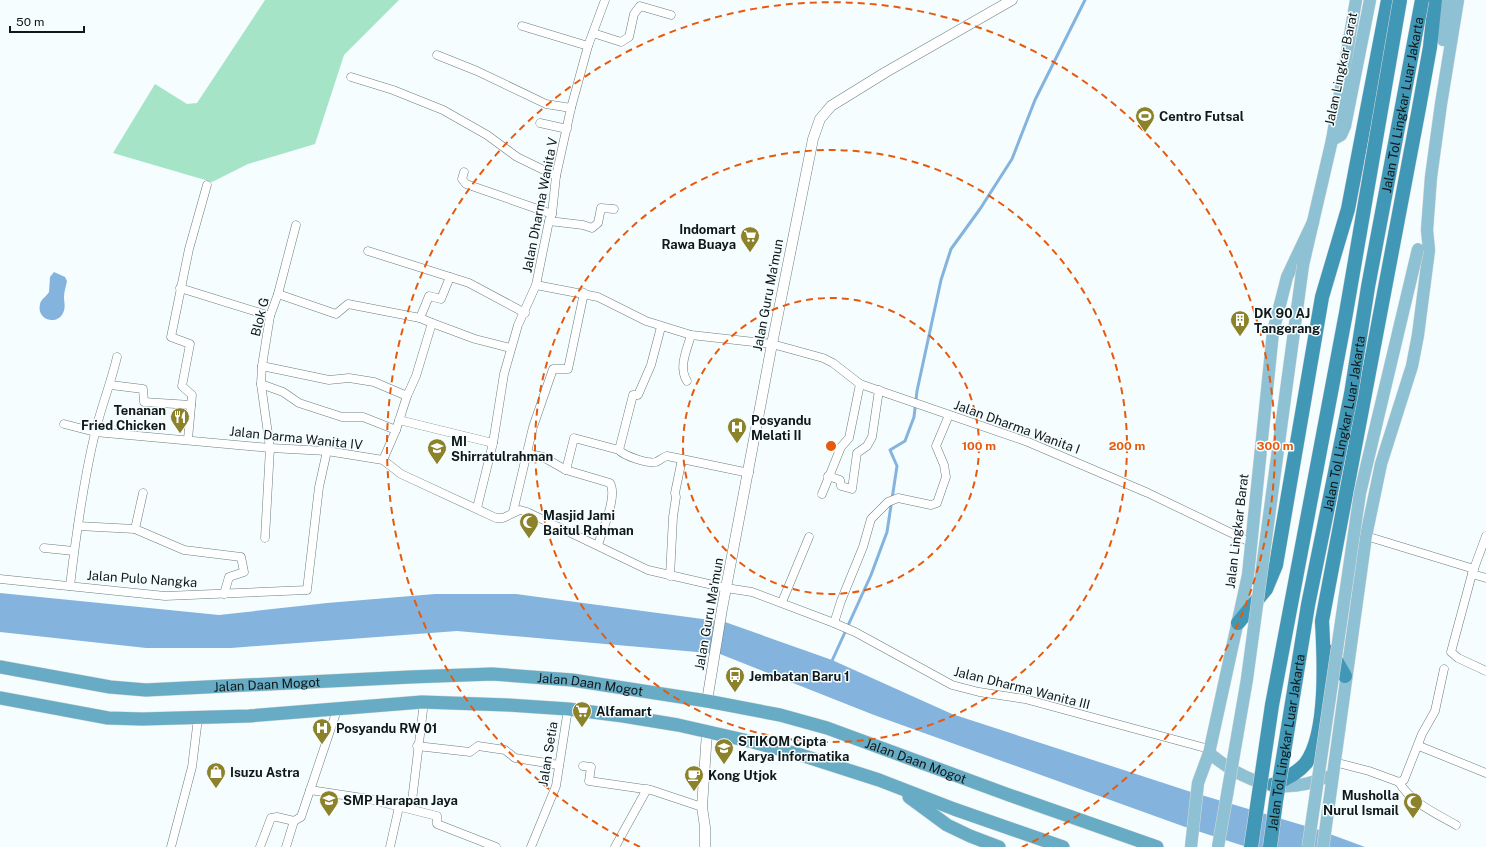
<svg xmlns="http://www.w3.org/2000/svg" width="1486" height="847" font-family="'Public Sans',sans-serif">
<rect width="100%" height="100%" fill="#f5fdfe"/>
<!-- green -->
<path fill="#a5e4c7" d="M265,0h134l-55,55 -29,89 -67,20 -36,18 -99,-29 42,-69 32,20 10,-1z"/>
<!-- water -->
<g fill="#84b4de">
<path d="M54,272l11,5 2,4c-1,5 -3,11 -3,16 0,5 2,11 -1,16 -6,13 -27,7 -23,-9 1,-5 6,-7 9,-12l1,-15z"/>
<path d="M0,593l219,22 108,-12 108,-9h81l209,28 107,38 120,54 236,77 131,39 46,17h-118l-59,-19 -314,-113 -154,-61 -263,-23 -226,17h-85l-146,-16z"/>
</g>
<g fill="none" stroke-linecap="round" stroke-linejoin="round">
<!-- stream -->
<path stroke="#84b4de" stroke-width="3" d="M831,663l40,-88 16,-43 10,-66 -7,-16 15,-9 9,-24 3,-26 24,-111 10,-31 29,-40 32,-50 23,-59 50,-100"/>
<!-- minor casing -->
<g stroke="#6a7e80" stroke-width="9">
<g id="minor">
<path d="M522,26l66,20"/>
<path d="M593,33l28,9 8,-5 5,-23 6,-8 31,9"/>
<path d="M437,55l40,16 69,33 25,4"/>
<path d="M351,77l42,13 50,20 44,25 30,22 39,19"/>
<path d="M540,123l27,6"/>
<path d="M464,172l-2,7 4,5 86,30"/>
<path d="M549,221l34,4 9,3 6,-5 3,-15 13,1"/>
<path d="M368,251l101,32 56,30"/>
<path d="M536,285l62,12 48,24 45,14 81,9 51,14 10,5 27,21 168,58 120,51 104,50"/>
<path d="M180,288l90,28"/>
<path d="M278,294l18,-69"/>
<path d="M432,323l43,16 35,9"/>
<path d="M661,327l-10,38 -13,30h-5l-14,55c5,6 29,14 37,12 3,-1 7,-5 11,-6l15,3"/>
<path d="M262,366l67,14 20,-2 25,4 33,14"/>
<path d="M687,381c-9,-14 0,-31 4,-46"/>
<path d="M261,384l22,8 16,11 43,14h21l33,13"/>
<path d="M111,385l32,4 1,13 47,3"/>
<path d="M399,420l94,23"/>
<path d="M64,424l31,8 175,16 57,3 56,9 18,14 95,44h7l17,-8 7,2 121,58 78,18 26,4 82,31 21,9 97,53 27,7 46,7 184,50"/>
<path d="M188,439l4,-44 -10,-9 8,-42 -19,-7 18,-88 18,-64"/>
<path d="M526,453l17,4 23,13"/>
<path d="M383,460l13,-30 11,-34 9,-20 16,-53 -12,-5 9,-22 12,3 9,-22"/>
<path d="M828,476l12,4 1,6 11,3 5,-36 10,-7 5,-9 7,-47"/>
<path d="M822,494l19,-47 8,-9 11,-54"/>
<path d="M477,508l16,-65 11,-69 14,-49 18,-40 13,-64 3,-7 4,-38 15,-68 17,-62 17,-46"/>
<path d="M513,512l20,-85 20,-58h15l16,-76"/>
<path d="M78,526l57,3 49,21 57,7 3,15 -15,5 -5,17"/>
<path d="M135,529l8,-36"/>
<path d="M1366,536l108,33"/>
<path d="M1486,536l-14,38 -21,78 7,6 28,13"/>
<path d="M265,538l5,-90 -9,-64 1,-18 8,-50 8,-22 58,20 12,-10 72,14"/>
<path d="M598,545c4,-14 20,-49 12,-62l-44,-13 8,-32 45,12"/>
<path d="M44,548l30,3"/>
<path d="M1472,574l14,4"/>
<path d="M670,576l3,-59 3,-20 -1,-4 7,-34 67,14"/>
<path d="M0,579l165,17 142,-6 12,-103 8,-36"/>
<path d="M70,586c6,-51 13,-103 25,-153 6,-26 16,-50 22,-76"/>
<path d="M782,602l27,-65"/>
<path d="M834,623l7,-22 22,-54 8,-28 17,-17 10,-4 33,7 6,-2 9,-26 -2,-12 -8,-19 13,-31"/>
<path d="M417,746l53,6 8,-6 27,4 10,8 44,7"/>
<path d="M1419,746l67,27"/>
<path d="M1334,762l35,9 30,11 5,-2 18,-46 13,-23 9,-42"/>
<path d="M583,766l8,1 -2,14 62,9 51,17"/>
<path d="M1399,782c11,20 38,32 57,43"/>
<path d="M310,790l59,9 68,17v8l59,23"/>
<path d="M411,809l12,-99 -1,-8"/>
<path d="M171,847l21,-80 6,-49"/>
<path d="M260,847l11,-29 6,-1 17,4 7,-4 36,-107"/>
<path d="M286,847l8,-26"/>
<path d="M390,847l9,-40"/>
<path d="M531,847l25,-61 12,-77"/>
<path d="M615,847l32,-58"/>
</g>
</g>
<!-- tertiary casing -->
<g stroke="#6a7e80" stroke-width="11">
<g id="tertiary">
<path d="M707,701l15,-92 50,-265 41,-205 7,-20 11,-13 55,-34 126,-72"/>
<path d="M705,847v-20l-3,-20 5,-75"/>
</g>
</g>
<!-- primary casing -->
<g stroke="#d9dada" stroke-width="13">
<g id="primary">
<path d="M1443,40l5,-40"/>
<path d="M1332,140l9,-5 4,-9 25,-126"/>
<path d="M1303,265l29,-125 24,-140"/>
<path d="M1209,753c35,29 73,44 117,24"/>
<path d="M1191,847l7,-64 11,-30 39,-178 25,-243 14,-55 26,-55"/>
<path d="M1323,847l43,-311 15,-72 31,-98 6,-31 11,-85 -2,-20 4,-53 10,-73 17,-104"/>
</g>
</g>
<!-- trunk casing -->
<g stroke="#d9dada" stroke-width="14">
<g id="trunk">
<path id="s1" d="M0,667l110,20 36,3 264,-13 82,-3 80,6 135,21 73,14 47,13 182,67 148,52"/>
<path d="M0,698l108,20 34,1 107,-3 173,-14 86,3 60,4 55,7 55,9 75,17 48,13 78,25 75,29 109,38"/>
<path d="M909,797l38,28 23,11 29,11"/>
</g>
</g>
<!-- motorway casing -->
<g stroke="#d9dada" stroke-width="15">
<g id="motorway">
<path d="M1238,623l28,-34 10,-24 46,-268 26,-88 40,-209"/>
<path d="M1331,652l14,24"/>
<path d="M1273,785c11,-6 24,-11 33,-22 22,-30 18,-106 16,-142l97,-513 11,-61 5,-47"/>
</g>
</g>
<!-- minor -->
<use href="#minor" stroke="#fff" stroke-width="8"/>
<!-- tertiary -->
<use href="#tertiary" stroke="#fff" stroke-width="10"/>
<!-- primary -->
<use href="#primary" stroke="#8dc1d3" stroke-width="12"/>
<!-- trunk -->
<use href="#trunk" stroke="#67acc4" stroke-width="13"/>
<!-- motorway -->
<use href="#motorway" stroke="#4197b6" stroke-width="14"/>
<!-- primary-bridge casing -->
<g stroke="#d9dada" stroke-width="13" stroke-linecap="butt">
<g id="primary-bridge">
<path d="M1218,847l29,-168 56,-414"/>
<path d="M1308,847l52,-354 58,-244"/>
</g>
</g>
<!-- motorway-bridge casing -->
<g stroke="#d9dada" stroke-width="15" stroke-linecap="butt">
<g id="motorway-bridge">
<path d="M1251,847l21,-142 74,-392 54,-313"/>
<path id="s2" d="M1270,847l6,-46 32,-196 43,-211 17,-107 54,-287"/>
</g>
</g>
<!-- primary-bridge -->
<use href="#primary-bridge" stroke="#8dc1d3" stroke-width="12"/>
<!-- motorway-bridge -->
<use href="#motorway-bridge" stroke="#4197b6" stroke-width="14"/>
</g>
<!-- distance rings -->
<g fill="none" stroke="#e8590c" stroke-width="2" stroke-dasharray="7 5">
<circle cx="831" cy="446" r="148"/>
<circle cx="831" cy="446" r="296"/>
<path d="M640 847A444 444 0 1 1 1022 847"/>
</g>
<!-- icons -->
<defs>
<g id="stadium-pin" transform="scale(1)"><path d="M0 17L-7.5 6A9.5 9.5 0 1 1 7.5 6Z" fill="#8b8229" stroke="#f5fdfe"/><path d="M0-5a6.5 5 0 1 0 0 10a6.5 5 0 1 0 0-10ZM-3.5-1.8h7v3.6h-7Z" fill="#fff"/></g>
<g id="supermarket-pin" transform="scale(1)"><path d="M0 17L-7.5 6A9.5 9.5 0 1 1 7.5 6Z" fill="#8b8229" stroke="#f5fdfe"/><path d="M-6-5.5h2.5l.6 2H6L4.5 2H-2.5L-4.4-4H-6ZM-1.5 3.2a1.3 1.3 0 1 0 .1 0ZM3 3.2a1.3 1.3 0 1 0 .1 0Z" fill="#fff"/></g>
<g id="building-pin" transform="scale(1)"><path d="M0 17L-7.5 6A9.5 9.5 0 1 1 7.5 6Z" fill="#8b8229" stroke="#f5fdfe"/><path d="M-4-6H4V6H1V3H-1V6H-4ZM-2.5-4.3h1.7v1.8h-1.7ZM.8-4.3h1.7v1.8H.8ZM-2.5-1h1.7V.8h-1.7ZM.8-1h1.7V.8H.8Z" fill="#fff"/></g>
<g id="restaurant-pin" transform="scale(1)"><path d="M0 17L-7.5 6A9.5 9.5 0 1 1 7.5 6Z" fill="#8b8229" stroke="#f5fdfe"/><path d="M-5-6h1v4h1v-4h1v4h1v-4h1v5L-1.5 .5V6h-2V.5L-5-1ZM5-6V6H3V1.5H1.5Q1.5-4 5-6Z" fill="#fff"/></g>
<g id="hospital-pin" transform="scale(1)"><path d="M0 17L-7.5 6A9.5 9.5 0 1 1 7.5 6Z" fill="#8b8229" stroke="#f5fdfe"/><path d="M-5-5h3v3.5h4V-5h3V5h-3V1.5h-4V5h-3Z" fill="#fff"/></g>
<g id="school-pin" transform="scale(1)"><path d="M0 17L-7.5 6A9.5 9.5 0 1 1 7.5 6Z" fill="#8b8229" stroke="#f5fdfe"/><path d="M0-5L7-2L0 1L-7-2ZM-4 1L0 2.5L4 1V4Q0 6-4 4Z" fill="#fff"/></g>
<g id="mosque-pin" transform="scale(1)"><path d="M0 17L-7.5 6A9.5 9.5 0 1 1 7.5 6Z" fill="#8b8229" stroke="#f5fdfe"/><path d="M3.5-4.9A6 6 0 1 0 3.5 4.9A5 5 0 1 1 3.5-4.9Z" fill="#fff"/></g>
<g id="bus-pin" transform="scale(1)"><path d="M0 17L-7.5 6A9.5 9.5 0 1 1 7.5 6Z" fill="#8b8229" stroke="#f5fdfe"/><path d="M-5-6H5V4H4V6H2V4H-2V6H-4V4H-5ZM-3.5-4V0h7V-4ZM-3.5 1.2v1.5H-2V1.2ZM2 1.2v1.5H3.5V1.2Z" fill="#fff"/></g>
<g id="university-pin" transform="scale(1)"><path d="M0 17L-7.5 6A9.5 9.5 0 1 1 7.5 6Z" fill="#8b8229" stroke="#f5fdfe"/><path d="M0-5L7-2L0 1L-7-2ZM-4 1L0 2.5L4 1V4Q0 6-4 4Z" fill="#fff"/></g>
<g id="shop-pin" transform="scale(1)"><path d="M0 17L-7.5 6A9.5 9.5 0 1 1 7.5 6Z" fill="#8b8229" stroke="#f5fdfe"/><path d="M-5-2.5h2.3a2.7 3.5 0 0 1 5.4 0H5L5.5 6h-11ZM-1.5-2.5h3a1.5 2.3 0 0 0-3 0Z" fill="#fff"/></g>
<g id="cafe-pin" transform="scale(1)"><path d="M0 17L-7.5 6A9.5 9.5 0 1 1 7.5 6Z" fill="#8b8229" stroke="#f5fdfe"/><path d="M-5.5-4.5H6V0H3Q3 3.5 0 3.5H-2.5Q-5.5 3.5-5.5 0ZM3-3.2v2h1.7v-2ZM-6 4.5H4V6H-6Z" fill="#fff"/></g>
</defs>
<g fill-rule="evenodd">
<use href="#stadium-pin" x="1145" y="116"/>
<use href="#supermarket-pin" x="750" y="236"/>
<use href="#building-pin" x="1240" y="320"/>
<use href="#restaurant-pin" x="180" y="417"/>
<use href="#hospital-pin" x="737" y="427"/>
<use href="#school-pin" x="437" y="448"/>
<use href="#mosque-pin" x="529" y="522"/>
<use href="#bus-pin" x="735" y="676"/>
<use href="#supermarket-pin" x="582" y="711"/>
<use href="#hospital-pin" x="322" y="728"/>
<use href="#university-pin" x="724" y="748"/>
<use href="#shop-pin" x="216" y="772"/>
<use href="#cafe-pin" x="694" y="775"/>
<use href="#school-pin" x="329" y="800"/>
<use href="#mosque-pin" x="1413" y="802"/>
</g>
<g text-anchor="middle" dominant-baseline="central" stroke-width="3" stroke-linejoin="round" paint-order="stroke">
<!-- street labels -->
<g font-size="13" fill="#101819" stroke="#f5fdfe">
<text transform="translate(1341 69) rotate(-78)">Jalan Lingkar Barat</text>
<text stroke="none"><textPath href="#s2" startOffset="754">Jalan Tol Lingkar Luar Jakarta</textPath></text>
<text transform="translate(540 205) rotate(-79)">Jalan Dharma Wanita V</text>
<text transform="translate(768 295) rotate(-79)">Jalan Guru Ma'mun</text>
<text transform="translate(260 317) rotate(-76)">Blok G</text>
<text stroke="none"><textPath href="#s2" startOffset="430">Jalan Tol Lingkar Luar Jakarta</textPath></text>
<text transform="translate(1017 427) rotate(20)">Jalan Dharma Wanita I</text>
<text transform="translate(296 438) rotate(6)">Jalan Darma Wanita IV</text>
<text transform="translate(1237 531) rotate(-83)">Jalan Lingkar Barat</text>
<text transform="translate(142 579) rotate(4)">Jalan Pulo Nangka</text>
<text transform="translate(709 614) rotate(-80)">Jalan Guru Ma'mun</text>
<text stroke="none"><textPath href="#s1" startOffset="593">Jalan Daan Mogot</textPath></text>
<text stroke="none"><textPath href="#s1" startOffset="269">Jalan Daan Mogot</textPath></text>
<text transform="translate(1022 688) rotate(14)">Jalan Dharma Wanita III</text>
<text stroke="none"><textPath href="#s2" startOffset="106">Jalan Tol Lingkar Luar Jakarta</textPath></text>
<text transform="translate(548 754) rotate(-81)">Jalan Setia</text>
<text stroke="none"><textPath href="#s1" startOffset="929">Jalan Daan Mogot</textPath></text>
</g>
<!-- poi labels -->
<g font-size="13" font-weight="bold" fill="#101819" stroke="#f5fdfe" text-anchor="start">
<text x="1159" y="116">Centro Futsal</text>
<text x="736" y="229" text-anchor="end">Indomart<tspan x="736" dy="15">Rawa Buaya</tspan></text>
<text x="1254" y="313">DK 90 AJ<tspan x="1254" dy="15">Tangerang</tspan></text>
<text x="166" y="410" text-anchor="end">Tenanan<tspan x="166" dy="15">Fried Chicken</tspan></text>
<text x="751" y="420">Posyandu<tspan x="751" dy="15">Melati II</tspan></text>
<text x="451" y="441">MI<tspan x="451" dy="15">Shirratulrahman</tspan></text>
<text x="543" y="515">Masjid Jami<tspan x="543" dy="15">Baitul Rahman</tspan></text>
<text x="749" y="676">Jembatan Baru 1</text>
<text x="596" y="711">Alfamart</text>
<text x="336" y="728">Posyandu RW 01</text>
<text x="738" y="741">STIKOM Cipta<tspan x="738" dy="15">Karya Informatika</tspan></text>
<text x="230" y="772">Isuzu Astra</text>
<text x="708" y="775">Kong Utjok</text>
<text x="1399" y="795" text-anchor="end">Musholla<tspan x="1399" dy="15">Nurul Ismail</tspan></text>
<text x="343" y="800">SMP Harapan Jaya</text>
</g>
</g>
<circle cx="831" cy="446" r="6" fill="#e8590c" stroke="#f5fdfe" stroke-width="2"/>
<g font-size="12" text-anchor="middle" font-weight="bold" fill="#e8590c" stroke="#f5fdfe" stroke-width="3" stroke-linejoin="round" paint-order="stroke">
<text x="979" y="450">100 m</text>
<text x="1127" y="450">200 m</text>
<text x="1275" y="450">300 m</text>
</g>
<!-- scale -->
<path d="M10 26v6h74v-6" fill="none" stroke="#101819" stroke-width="2"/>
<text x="16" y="26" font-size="12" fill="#101819" stroke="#f5fdfe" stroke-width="3" paint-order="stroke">50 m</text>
</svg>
